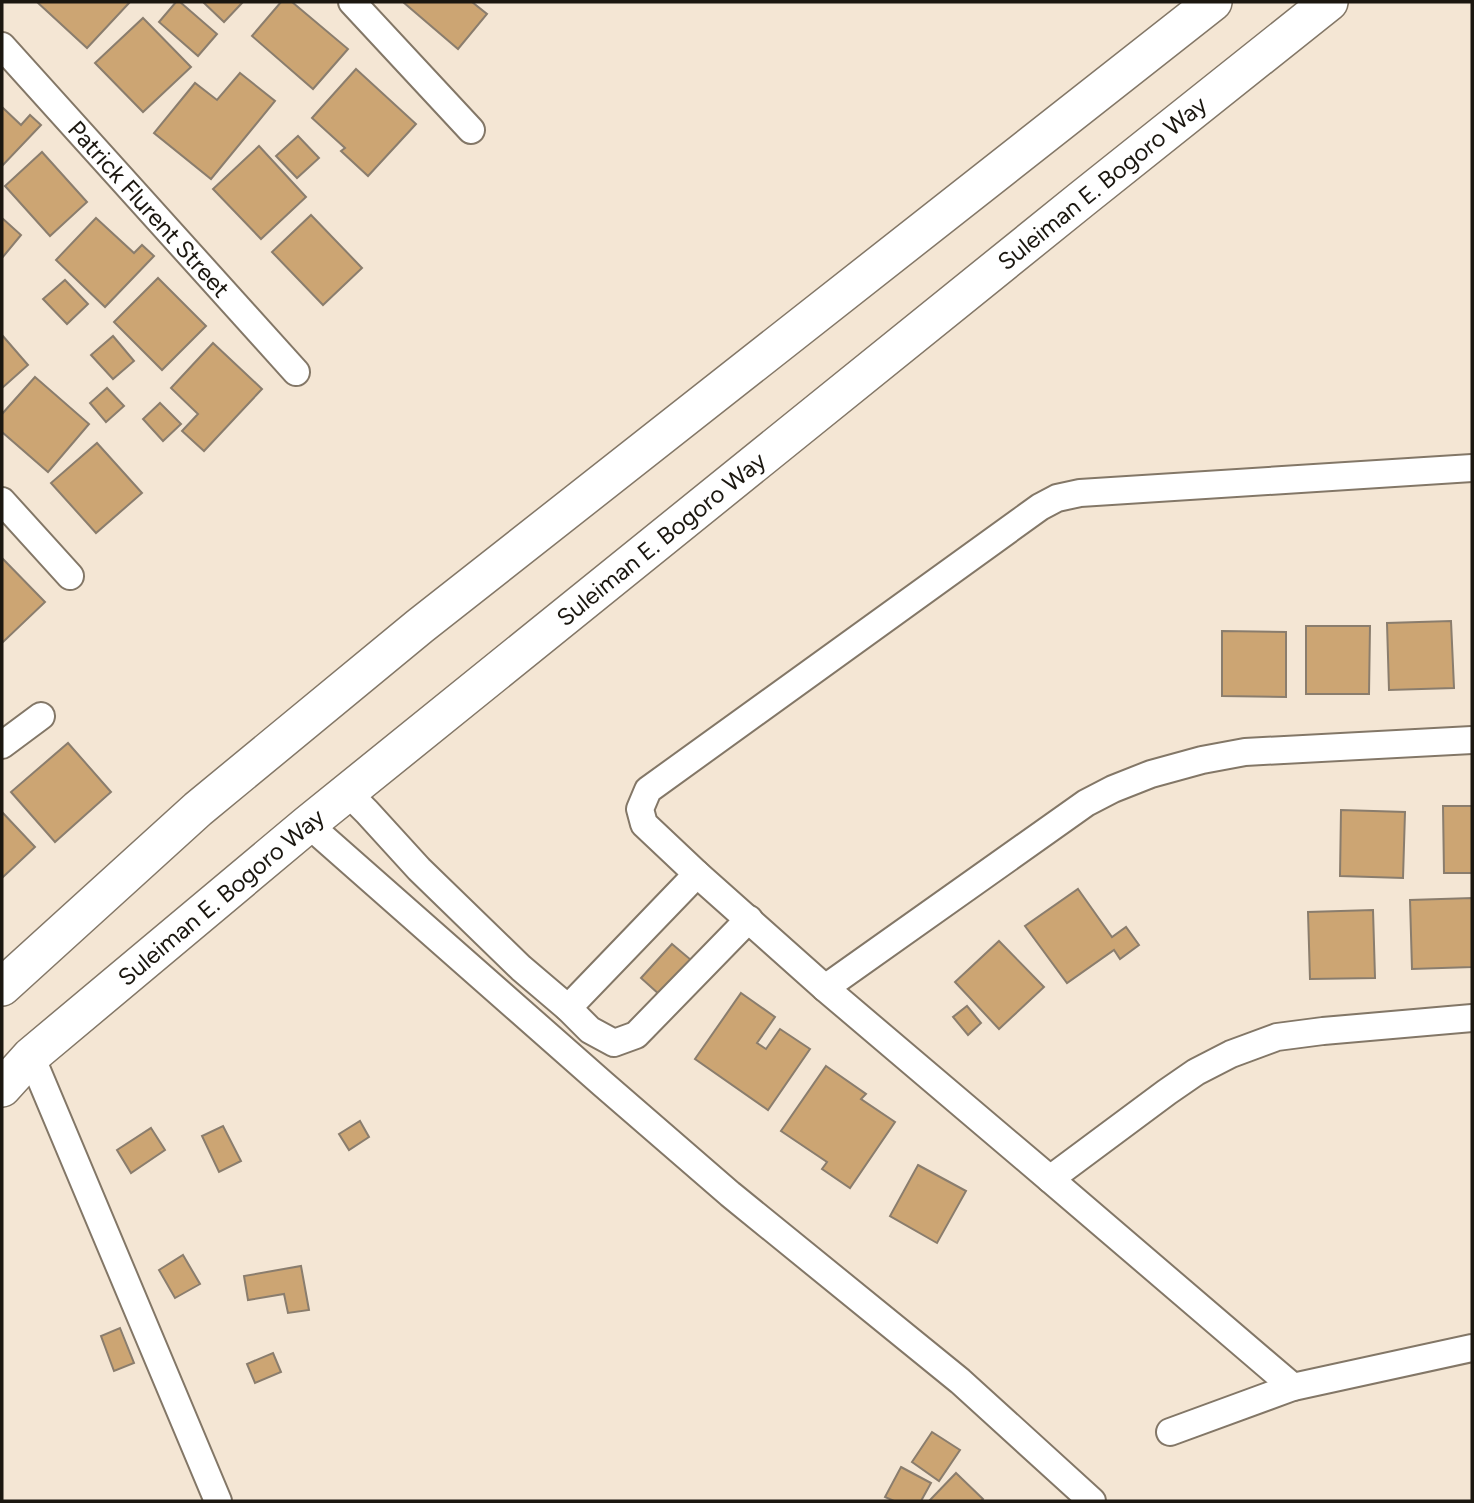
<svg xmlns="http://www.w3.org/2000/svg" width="1474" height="1503" font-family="Figtree,sans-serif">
<rect width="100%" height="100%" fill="#f4e6d4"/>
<!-- building -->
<g fill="#cca573" stroke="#8a7d6d" stroke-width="2">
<path d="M37,2h93l-43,46z"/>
<path d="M176,2h4l37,32 -19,22 -39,-34z"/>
<path d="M203,2h40l-19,20z"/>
<path d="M281,2h11l56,47 -35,40 -61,-53z"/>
<path d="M403,2h69l15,12 -29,35z"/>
<path d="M143,18l48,49 -48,45 -48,-49z"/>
<path d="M356,69l60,55 -48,52 -27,-25 4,-3 -33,-30z"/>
<path d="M240,73l35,28 -64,78 -57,-46 41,-50 22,17z"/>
<path d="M2,107l19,18 9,-10 11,10 -39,41z"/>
<path d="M298,136l21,22 -22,20 -21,-22z"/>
<path d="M259,146l47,51 -45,42 -48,-50z"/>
<path d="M42,152l45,50 -37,34 -45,-50z"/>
<path d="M311,215l51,53 -39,37 -51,-53z"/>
<path d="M2,218l19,17 -19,23z"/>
<path d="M96,218l38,35 8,-8 12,11 -49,51 -49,-47z"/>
<path d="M158,278l48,48 -44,44 -48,-48z"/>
<path d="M65,280l23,24 -21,20 -24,-25z"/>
<path d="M2,335l26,30 -26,23z"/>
<path d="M113,336l21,25 -21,18 -22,-24z"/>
<path d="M213,343l49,46 -58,62 -22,-20 16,-17 -27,-26z"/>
<path d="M35,377l54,47 -41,48 -46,-40v-18z"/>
<path d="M107,388l17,18 -18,16 -16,-19z"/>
<path d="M160,403l21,21 -18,17 -20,-22z"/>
<path d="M97,443l45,50 -46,40 -45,-50z"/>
<path d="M2,558l43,44 -43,41z"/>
<path d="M1451,621l3,67 -65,2 -2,-67z"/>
<path d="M1306,626h64l-1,68h-63z"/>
<path d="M1222,631l64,1v65l-64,-1z"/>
<path d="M68,743l43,49 -56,50 -44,-50z"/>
<path d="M1443,806h29v67h-28z"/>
<path d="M1341,810l64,2 -2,66 -63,-2z"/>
<path d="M2,812l33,35 -33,31z"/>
<path d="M1078,889l34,48 14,-10 13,18 -19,14 -6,-9 -47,33 -42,-57z"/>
<path d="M1472,898v69l-60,2 -2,-69z"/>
<path d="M1373,910l2,68 -65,1 -2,-67z"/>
<path d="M999,941l45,46 -45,42 -44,-47z"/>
<path d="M672,944l19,16 -31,35 -19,-17z"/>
<path d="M741,993l34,24 -18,26 9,6 14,-20 30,20 -42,61 -73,-51z"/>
<path d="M967,1006l14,17 -13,12 -15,-18z"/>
<path d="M826,1066l40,28 -5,5 34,23 -45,66 -28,-19 5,-7 -46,-31z"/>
<path d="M360,1121l9,16 -20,13 -10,-16z"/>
<path d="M223,1126l18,35 -22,11 -17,-36z"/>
<path d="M151,1128l14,22 -34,23 -14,-23z"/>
<path d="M918,1165l48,26 -29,52 -47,-27z"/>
<path d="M183,1255l17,29 -25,14 -16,-28z"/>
<path d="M301,1266l8,44 -21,3 -4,-19 -36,6 -4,-24z"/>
<path d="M120,1328l14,35 -20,8 -13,-35z"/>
<path d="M273,1353l8,19 -26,11 -8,-19z"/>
<path d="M932,1432l28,18 -21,31 -27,-19z"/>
<path d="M901,1467l30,16 -10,18h-27l-9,-4z"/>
<path d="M956,1473l27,26 -2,2h-50l-1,-1z"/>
</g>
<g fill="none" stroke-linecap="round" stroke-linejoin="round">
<!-- street casing -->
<g stroke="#837767" stroke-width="30">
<g id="street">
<path d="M352,2l119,128"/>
<path d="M2,46l294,326"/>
<path d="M2,501l68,75"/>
<path d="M2,745l39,-29"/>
<path d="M347,792l20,20 52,57 102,99 47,40 22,22 24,13 22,-8 113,-116"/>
<path d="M308,824l295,260 127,110 230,187 132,120"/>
<path d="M825,988l261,-185 27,-14 38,-15 51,-14 43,-8 227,-12"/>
<path d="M568,1008l129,-134"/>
<path d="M31,1056l187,445"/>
<path d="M1050,1179l117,-87 29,-20 35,-18 46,-17 46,-6 149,-13"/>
<path d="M1293,1387l-243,-208 -225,-191 -128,-114 -53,-50 -4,-15 8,-19 392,-283 17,-9 23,-5 392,-25"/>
<path d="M1170,1432l123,-45 179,-39"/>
</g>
</g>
<!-- secondary casing -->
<g stroke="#837767" stroke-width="40">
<g id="secondary">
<path d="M2,987l196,-178 222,-183 793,-624"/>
<path d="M2,1088l29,-32 277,-232 774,-625 247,-197"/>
</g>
</g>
<!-- street -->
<use href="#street" stroke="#fff" stroke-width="26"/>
<!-- secondary -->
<use href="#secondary" stroke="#fff" stroke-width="37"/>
</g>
<g text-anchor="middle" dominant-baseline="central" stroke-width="5" stroke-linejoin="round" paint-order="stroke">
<!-- street labels -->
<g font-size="24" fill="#1b1710" stroke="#fff">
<text transform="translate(1102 183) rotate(-39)">Suleiman E. Bogoro Way</text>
<text transform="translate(149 209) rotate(48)">Patrick Flurent Street</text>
<text transform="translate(661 539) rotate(-39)">Suleiman E. Bogoro Way</text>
<text transform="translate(221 897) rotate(-40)">Suleiman E. Bogoro Way</text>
</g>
</g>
<!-- border -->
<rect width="1474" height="1503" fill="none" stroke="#1b1710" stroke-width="7"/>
</svg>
